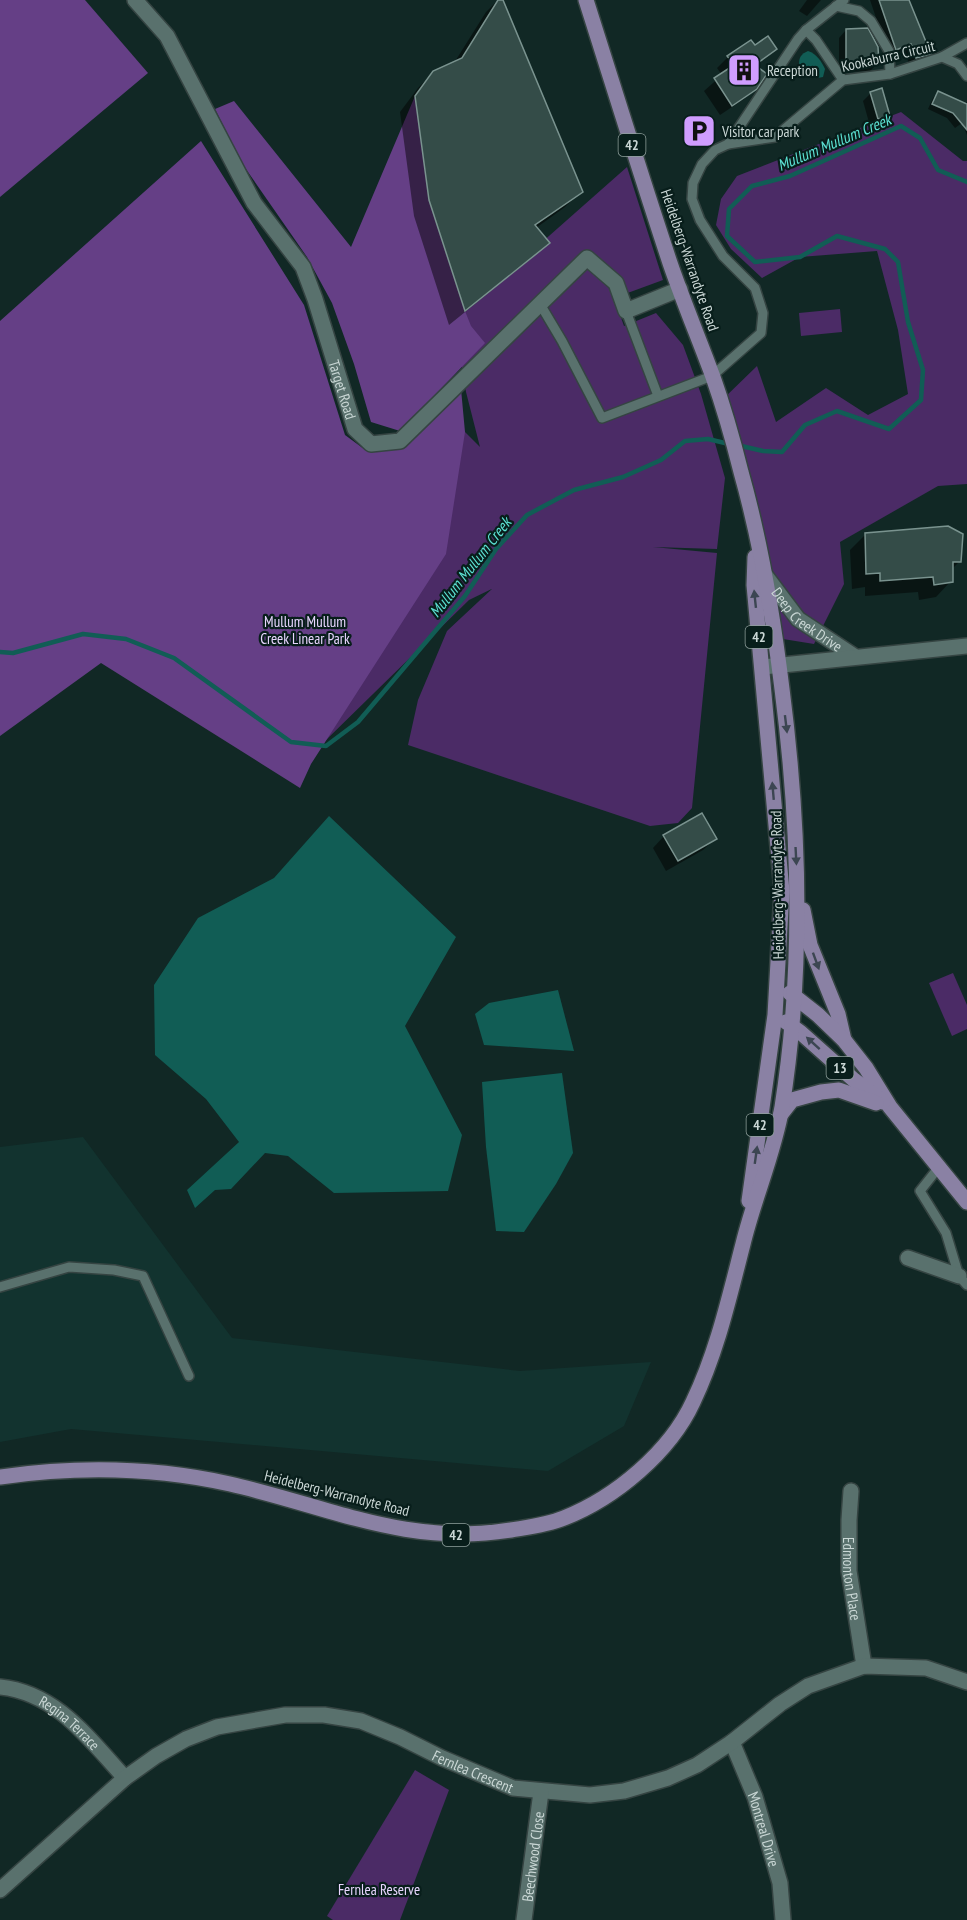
<svg xmlns="http://www.w3.org/2000/svg" width="967" height="1920" font-family="'PT Sans Narrow',sans-serif">
<rect width="100%" height="100%" fill="#112825"/>
<!-- built -->
<path fill="#12332f" d="M83,1137l149,201 288,33 131,-9 -27,64 -76,45 -477,-42 -71,13v-295z"/>
<!-- green -->
<g fill="#4b2b66">
<path d="M901,112l62,49h4v323l-29,2 -98,56 4,42 -30,60 -31,-5 -17,-80 -45,-158 36,-35 19,56 50,-34 42,27 40,-21 -10,-64 -21,-79 -77,6 -38,21 -31,-29 -15,-24 5,-26 16,-23z"/>
<path d="M627,167l36,113 -49,18 10,28 32,-13 27,32 18,49 24,84 -8,71 -64,-2 64,6 -25,255 -14,15 -28,3 -242,-81 10,-45 29,-69 46,-43 11,-5 -35,17 -144,141 -42,-203 158,-130 39,39 -14,-55 -12,-72z"/>
<path d="M840,309l2,23 -41,4 -2,-23z"/>
<path d="M953,973l14,32v24l-15,7 -23,-53z"/>
<path d="M415,1770l34,20 -49,130h-67l-6,-4z"/>
</g>
<!-- forest -->
<g fill="#653f86">
<path d="M0,0h85l63,73 -148,124z"/>
<path d="M415,96l14,104 36,111 6,15 14,17 -85,88 -29,-9 -17,-58 -22,-61 -25,-46 -66,-95 -26,-53 19,-8 117,146z"/>
<path d="M201,141l103,164 41,130 19,14 38,-3 59,-57 4,43 -19,122 -135,210 -11,24 -199,-125 -101,73v-415z"/>
</g>
<!-- water -->
<g fill="#115d55">
<path d="M808,51c9,3 13,10 17,18l-2,8c-11,3 -18,-4 -24,-12 0,-8 2,-11 9,-14z"/>
<path d="M329,816l127,121 -51,89 57,109 -14,56 -114,2 -46,-37 -23,-3 -34,36 -16,1 -20,18 -8,-18 52,-48 -33,-43 -51,-44 -1,-70 44,-67 76,-40z"/>
<path d="M558,990l16,61 -90,-6 -9,-31 14,-11z"/>
<path d="M562,1073l11,80 -17,31 -32,48 -28,-1 -10,-84 -4,-65z"/>
</g>
<!-- shadow -->
<g fill="#0007">
<path d="M498,0h4l79,191 -16,16 -29,21 12,15 -16,15 -83,67 -35,-109 -14,-104 18,-24 16,-16 20,-9 32,-51z"/>
<path d="M807,0h14l-14,16 -8,-5z"/>
<path d="M870,0h38l21,53 -7,7 -13,4 -5,-14 -15,6z"/>
<path d="M846,30l31,34 -7,7 -31,1v-34z"/>
<path d="M754,47l21,2 -20,18 1,21 -12,11 -24,16 -16,-24 18,-16 -5,-7 11,-11z"/>
<path d="M939,92l25,12 3,-2v33l-5,-12 -7,5 -8,-10 -19,-9 5,-11z"/>
<path d="M871,93l17,23 -7,7 -11,3 -7,-25z"/>
<path d="M866,534l93,28 -8,8v11l-15,16 -17,3 -1,-8 -53,4v-9l-13,2 -2,-39z"/>
<path d="M664,836l51,3 -12,11 -37,21 -13,-23z"/>
</g>
<g fill="none" stroke-linecap="round" stroke-linejoin="round">
<!-- stream -->
<g stroke="#115d55" stroke-width="4.5">
<path d="M737,445l26,6 19,1 23,-27 32,-14 52,18 32,-29 2,-30 -15,-48 -10,-60 -13,-13 -48,-13 -37,21 -45,5 -28,-26 2,-27 23,-23 38,-10 111,-50 19,12 18,32 29,12"/>
<path d="M0,652l13,1 70,-19 43,5 48,19 117,84 35,4 32,-24 107,-126 31,-47 31,-34 47,-25 49,-13 38,-17 24,-19 23,-2 21,5"/>
</g>
</g>
<!-- building -->
<g fill="#344c48" stroke="#7a938f" stroke-width="1.5">
<path d="M498,0h5l80,192 -48,33 15,18 -85,68 -36,-111 -14,-104 18,-25 29,-13z"/>
<path d="M879,0h30l22,54 -15,4 -5,-14 -15,6z"/>
<path d="M868,28l10,19 1,17 -33,1v-36z"/>
<path d="M768,36l9,13 -22,16 12,9 -10,15 -25,17 -18,-28 20,-13 -7,-9 24,-16 4,5z"/>
<path d="M882,88l8,28 -12,3 -8,-27z"/>
<path d="M938,91l29,13v26l-14,-17 -21,-9z"/>
<path d="M948,526l15,8 -2,28h-8v20l-19,3 -1,-8 -53,4v-8l-14,1 -1,-41z"/>
<path d="M702,813l15,26 -39,22 -15,-26z"/>
</g>
<g fill="none" stroke-linecap="round" stroke-linejoin="round">
<!-- lane casing -->
<g stroke="#354442" stroke-width="12">
<g id="lane">
<path d="M836,6l23,5 12,10 18,30 1,23"/>
<path d="M806,30l10,10 27,40"/>
<path d="M942,57l25,-14"/>
<path d="M728,144l70,-105 8,-9 38,-30"/>
<path d="M540,304l22,37 40,77 110,-42 49,-43 2,-20 -8,-25 -32,-32 -23,-36 -8,-21 1,-16 9,-19 13,-14 13,-6 47,-7 68,-57 47,-6 52,-17 16,7 9,12"/>
<path d="M626,311l32,85"/>
<path d="M939,1167l-19,24 26,42 13,43 8,9"/>
<path d="M0,1287l69,-20 45,3 29,6 46,100"/>
</g>
</g>
<!-- street casing -->
<g stroke="#354442" stroke-width="18">
<g id="street">
<path id="s1" d="M135,0l32,36 87,167 49,64 12,32 40,130 16,15 29,-3 187,-183 29,25 10,28 54,-22"/>
<path id="s2" d="M765,575l33,44 56,37"/>
<path d="M763,667l204,-21"/>
<path d="M908,1258l51,18"/>
<path id="s3" d="M851,1491l-2,29v51l15,95"/>
<path id="s4" d="M0,1687c57,6 89,52 125,91"/>
<path id="s5" d="M732,1742l23,55 25,86 3,37"/>
<path id="s6" d="M0,1890l125,-112 31,-22 30,-17 31,-12 68,-12h39l37,6 39,16 42,21 71,30 77,7 34,-4 44,-13 29,-13 35,-23 48,-38 28,-18 56,-20 62,2 41,14"/>
<path id="s7" d="M524,1920l17,-128"/>
</g>
</g>
<!-- primary casing -->
<g stroke="#354442" stroke-width="18">
<g id="primary">
<path d="M803,910l7,35 28,69 6,26"/>
<path d="M790,993l28,22 26,25 22,28 24,39 77,95"/>
<path d="M786,1022l14,10 54,48 29,22"/>
<path d="M781,1114l11,-14 29,-8 18,-2 37,13"/>
<path d="M749,1201l26,-186 7,-124 -28,-306 1,-28"/>
<path d="M0,1477c77,-11 154,-10 230,7 98,22 177,63 281,46 18,-3 36,-5 53,-12 51,-20 106,-66 129,-116 24,-50 36,-104 50,-158 11,-46 31,-90 39,-137 22,-139 18,-279 0,-418 -9,-74 -21,-146 -41,-217 -8,-32 -17,-64 -28,-95 -14,-38 -30,-76 -43,-114 -29,-87 -56,-175 -84,-263"/>
</g>
</g>
<!-- lane -->
<use href="#lane" stroke="#59716d" stroke-width="9"/>
<!-- street -->
<use href="#street" stroke="#59716d" stroke-width="15"/>
<!-- primary -->
<use href="#primary" stroke="#8a81a4" stroke-width="15"/>
</g>
<!-- one-way arrows -->
<defs><path id="oneway-solid" d="M-6-.8H1V-3.2L6.5 0L1 3.2V.8H-6Z" transform="scale(1.5)"/></defs>
<g fill="#3c4652">
<use href="#oneway-solid" transform="translate(755 599) rotate(-96)"/>
<use href="#oneway-solid" transform="translate(786 724) rotate(83)"/>
<use href="#oneway-solid" transform="translate(773 791) rotate(-95)"/>
<use href="#oneway-solid" transform="translate(796 856) rotate(87)"/>
<use href="#oneway-solid" transform="translate(816 961) rotate(70)"/>
<use href="#oneway-solid" transform="translate(813 1043) rotate(-138)"/>
<use href="#oneway-solid" transform="translate(756 1155) rotate(-82)"/>
</g>
<!-- icons -->
<defs>
<g id="building-square" transform="scale(1.725)"><rect x="-9" y="-9" width="18" height="18" rx="4" fill="#d09dff" stroke="#081e1b"/><path d="M-4-6H4V6H1V3H-1V6H-4ZM-2.5-4.3h1.7v1.8h-1.7ZM.8-4.3h1.7v1.8H.8ZM-2.5-1h1.7V.8h-1.7ZM.8-1h1.7V.8H.8Z" fill="#111"/></g>
<g id="parking-square" transform="scale(1.725)"><rect x="-9" y="-9" width="18" height="18" rx="4" fill="#d09dff" stroke="#081e1b"/><path d="M-3.5-5.5H1a3.5 3.5 0 0 1 0 7H-1V5.5H-3.5ZM-1-3.4V-.6H.8a1.4 1.4 0 0 0 0-2.8Z" fill="#111"/></g>
</defs>
<g fill-rule="evenodd">
<use href="#building-square" x="744" y="70"/>
<use href="#parking-square" x="699" y="131"/>
</g>
<g text-anchor="middle" dominant-baseline="central" stroke-width="4.5" stroke-linejoin="round" paint-order="stroke">
<!-- shield labels -->
<g fill="#081e1b" stroke="#90a09d" stroke-width="1.5">
<rect x="618.5" y="134" width="27" height="22" rx="4.5"/>
<rect x="745.5" y="626" width="27" height="22" rx="4.5"/>
<rect x="826.5" y="1057" width="27" height="22" rx="4.5"/>
<rect x="746.5" y="1114" width="27" height="22" rx="4.5"/>
<rect x="442.5" y="1524" width="27" height="22" rx="4.5"/>
</g>
<g font-size="14" font-weight="bold" fill="#cad7d5">
<text x="632" y="145">42</text>
<text x="759" y="637">42</text>
<text x="840" y="1068">13</text>
<text x="760" y="1125">42</text>
<text x="456" y="1535">42</text>
</g>
<!-- street labels -->
<g font-size="15" fill="#cad7d5" stroke="#081e1b">
<text transform="translate(888 56) rotate(-13)">Kookaburra Circuit</text>
<text transform="translate(690 260) rotate(71)">Heidelberg-Warrandyte Road</text>
<text stroke="none"><textPath href="#s1" startOffset="446">Target Road</textPath></text>
<text stroke="none"><textPath href="#s2" startOffset="62">Deep Creek Drive</textPath></text>
<text transform="translate(777 885) rotate(-91)">Heidelberg-Warrandyte Road</text>
<text transform="translate(337 1493) rotate(14)">Heidelberg-Warrandyte Road</text>
<text stroke="none"><textPath href="#s3" startOffset="88">Edmonton Place</textPath></text>
<text stroke="none"><textPath href="#s4" startOffset="80">Regina Terrace</textPath></text>
<text stroke="none"><textPath href="#s6" startOffset="542">Fernlea Crescent</textPath></text>
<text stroke="none"><textPath href="#s5" startOffset="93">Montreal Drive</textPath></text>
<text stroke="none"><textPath href="#s7" startOffset="64">Beechwood Close</textPath></text>
</g>
<!-- poi labels -->
<g font-size="15" fill="#cad7d5" stroke="#081e1b" text-anchor="start">
<text x="767" y="70">Reception</text>
<text x="722" y="131">Visitor car park</text>
</g>
<!-- park labels -->
<g font-size="15" fill="#e9d6ff" stroke="#081e1b">
<text x="305" y="621">Mullum Mullum<tspan x="305" dy="17">Creek Linear Park</tspan></text>
<text x="379" y="1889">Fernlea Reserve</text>
</g>
<!-- water labels -->
<g font-size="16" font-style="italic" fill="#5ce1d3" stroke="#081e1b">
<text transform="translate(834 142) rotate(-23)">Mullum Mullum Creek</text>
<text transform="translate(470 567) rotate(-52)">Mullum Mullum Creek</text>
</g>
</g>
</svg>
